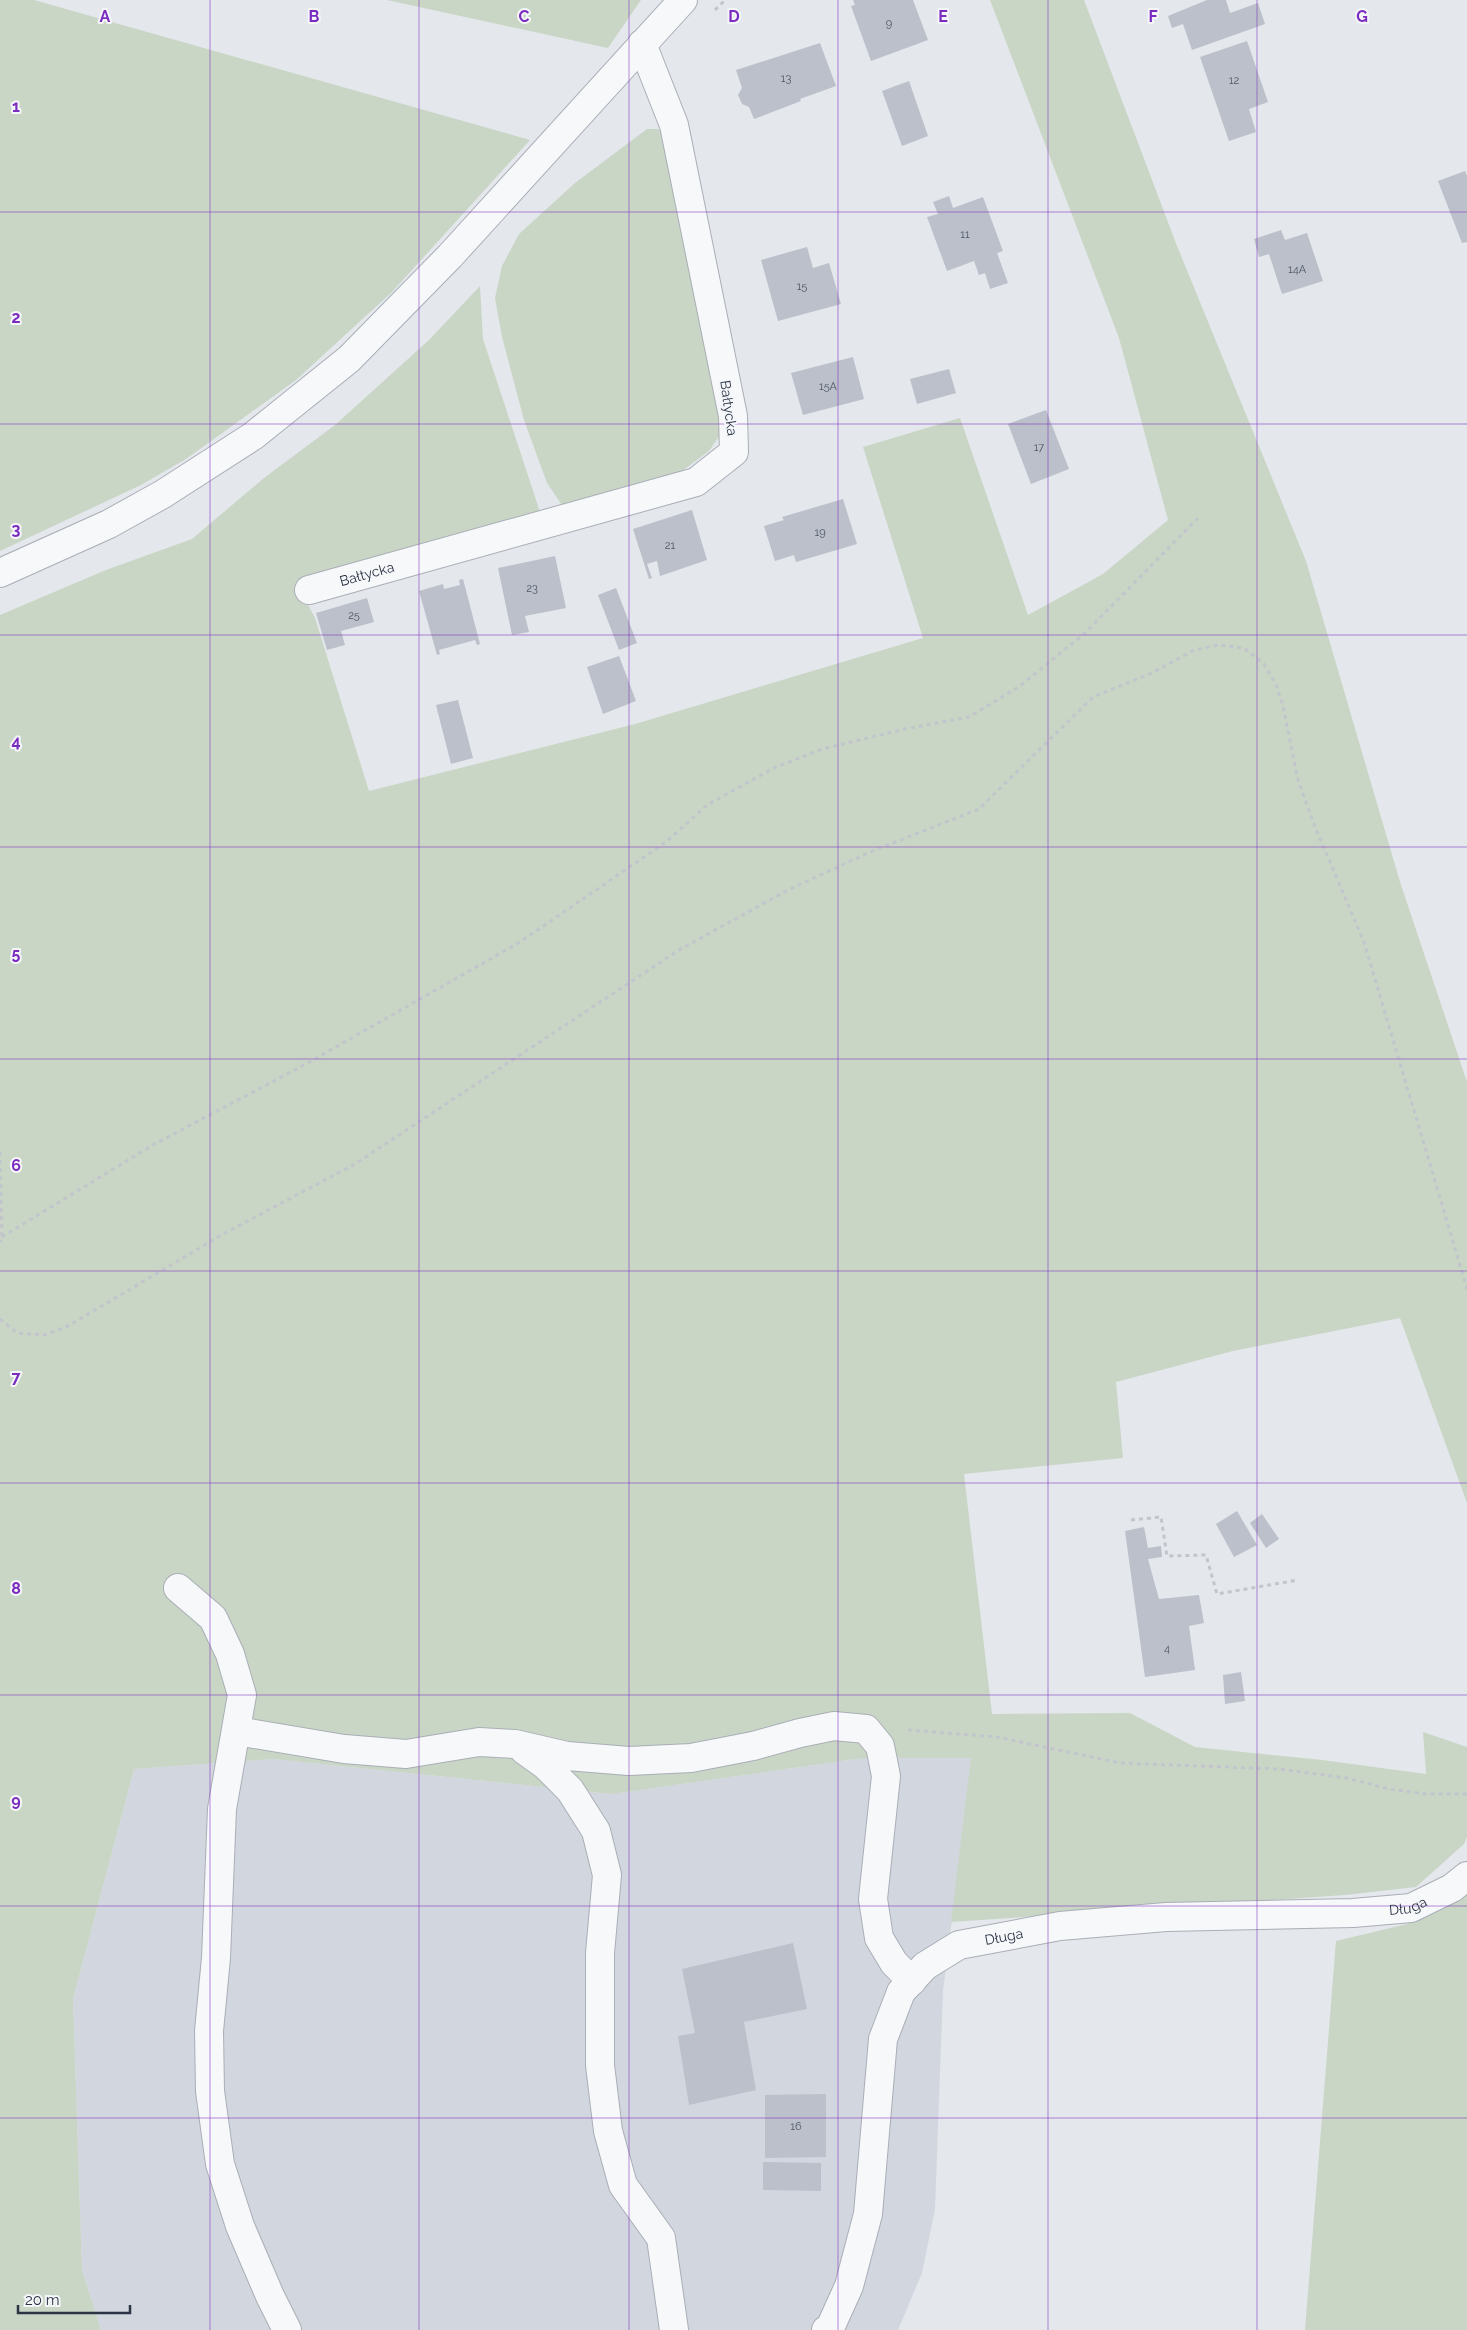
<svg xmlns="http://www.w3.org/2000/svg" width="1467" height="2330" font-family="Raleway,sans-serif">
<rect width="100%" height="100%" fill="#e4e7ec"/>
<!-- built -->
<path fill="#d2d6de" d="M863,1758h109l-29,233 -8,218 -13,64 -24,57h-797l-19,-60 -9,-271 61,-230 139,-10 339,35z"/>
<!-- green -->
<g fill="#c9d6c5">
<path d="M0,0h34l496,140 -138,152 -96,88 -110,79 -45,26 -141,66z"/>
<path d="M387,0h254l-33,48z"/>
<path d="M990,0h94l93,246 129,315 94,321 67,200v421l-67,-185 -167,33 -117,31 7,76 -159,16 28,240 138,-1 65,34 127,13 104,14 -3,-42 44,15v90l-3,7 -48,43 -71,8 -394,27 20,-164h-108l-251,36 -339,-35 -139,10 -61,230 9,271 19,60h-101v-1715l106,-45 86,-31 72,-61 71,-53 94,-85 51,-54 3,53 59,179 -236,83 9,17 54,173 266,-67 288,-86 -60,-191 97,-29 68,197 75,-41 65,-54 -49,-182z"/>
<path d="M647,129h11l8,7 56,276 -2,23 -11,16 -27,20 -101,34h-19l-15,-22 -23,-63 -22,-83 -7,-39 7,-32 17,-32 56,-51z"/>
<path d="M1467,1891v439h-162l31,-389 71,-17z"/>
</g>
<!-- building -->
<g fill="#bbc0ca">
<path d="M853,0h60l15,40 -57,21 -20,-55 4,-1z"/>
<path d="M1207,0h19l4,13 28,-10 7,21 -73,26 -9,-26 -11,4 -4,-12z"/>
<path d="M1247,41l21,61 -19,7 7,23 -27,9 -29,-84z"/>
<path d="M820,43l16,43 -36,13 1,2 -47,18 -5,-12 -7,-3 -4,-9 4,-7 -6,-18z"/>
<path d="M909,81l19,55 -26,10 -20,-55z"/>
<path d="M1465,171l2,5v66l-5,1 -24,-62z"/>
<path d="M949,196l4,12 30,-11 20,54 -6,2 11,30 -18,6 -5,-16 -6,2 -5,-14 -27,10 -20,-54 11,-3 -5,-12z"/>
<path d="M1281,230l4,10 22,-7 16,48 -41,13 -13,-40 -10,3 -5,-18z"/>
<path d="M807,247l6,21 16,-5 12,41 -63,17 -17,-61z"/>
<path d="M853,357l11,42 -61,16 -12,-42z"/>
<path d="M949,369l7,24 -39,11 -7,-25z"/>
<path d="M1046,410l23,59 -38,15 -23,-60z"/>
<path d="M843,499l14,45 -61,18 -2,-7 -19,6 -11,-35 20,-6 -2,-3z"/>
<path d="M692,510l15,50 -47,16 -3,-15 -10,3 5,14 -3,1 -16,-50z"/>
<path d="M555,556l11,52 -41,8 4,16 -17,3 -14,-67z"/>
<path d="M463,579l17,65 -3,1 -2,-5 -36,10 1,4 -3,1 -18,-64 24,-7 1,5 16,-4 -1,-5z"/>
<path d="M616,588l21,55 -18,7 -21,-55z"/>
<path d="M367,598l7,24 -33,9 4,14 -18,5 -11,-37z"/>
<path d="M619,656l17,45 -33,13 -16,-47z"/>
<path d="M458,700l15,58 -22,6 -15,-59z"/>
<path d="M1237,1511l20,34 -23,12 -18,-33z"/>
<path d="M1262,1514l17,25 -13,9 -16,-25z"/>
<path d="M1144,1527l4,21 13,-2 1,11 -14,2 11,40 40,-4 5,28 -15,3 6,44 -50,7 -20,-146z"/>
<path d="M1241,1672l4,29 -20,3 -2,-29z"/>
<path d="M793,1943l14,66 -63,13 12,68 -67,15 -11,-69 17,-3 -13,-64z"/>
<path d="M826,2094v63l-61,1v-63z"/>
<path d="M763,2162l58,1v28l-58,-1z"/>
</g>
<g fill="none" stroke-linecap="round" stroke-linejoin="round">
<!-- minor casing -->
<g stroke="#a9aeb7" stroke-width="30">
<g id="minor">
<path d="M0,573l109,-49 54,-30 90,-58 96,-77 101,-103 233,-256"/>
<path id="s1" d="M309,590l387,-108 38,-30 -1,-36 -59,-291 -32,-81"/>
<path d="M178,1588l35,30 17,36 12,41 -20,114 -6,149 -7,73 1,60 10,73 20,62 30,70 17,34"/>
<path d="M237,1731l107,18 62,5 73,-12 36,2 52,12 62,5 62,-3 62,-12 47,-13 34,-7 32,3 14,17 6,30 -13,123 6,39 15,25 18,18"/>
<path d="M524,1750l21,15 25,25 26,41 11,44 -7,78v112l8,66 15,54 38,53 13,92"/>
<path id="s2" d="M826,2330l4,-2 19,-42 19,-72 15,-175 18,-47 24,-26 34,-21 101,-19 106,-9 187,-4 58,-5 41,-20 15,-12"/>
</g>
</g>
<!-- path -->
<g stroke="#c2c5cb" stroke-width="3" stroke-dasharray="4 4" stroke-linecap="butt">
<path d="M715,10l10,-10"/>
<path d="M0,1152l2,85 -2,5"/>
<path d="M2,1237l149,-91 155,-82 214,-122 146,-100 41,-37 67,-37 48,-19 83,-20 64,-12 51,-31 65,-53 116,-118"/>
<path d="M0,1319l17,14 28,2 23,-9 157,-93 130,-69 324,-214 109,-60 82,-38 109,-43 114,-112 59,-24 42,-23 25,-5 25,3 20,16 12,20 7,22 15,74 17,47 49,115 103,347"/>
<path d="M1131,1520l30,-3 6,39 39,-1 11,39 81,-14"/>
<path d="M908,1730l89,7 123,26 159,6 68,9 42,11 37,5h41"/>
</g>
<!-- minor -->
<use href="#minor" stroke="#f7f8fa" stroke-width="28"/>
</g>
<!-- grid -->
<path fill="none" stroke="#7b2cbf" stroke-width="1" stroke-opacity="0.55" d="M210,0v2330M419,0v2330M629,0v2330M838,0v2330M1048,0v2330M1257,0v2330M0,212h1467M0,424h1467M0,635h1467M0,847h1467M0,1059h1467M0,1271h1467M0,1483h1467M0,1695h1467M0,1906h1467M0,2118h1467"/>
<g text-anchor="middle" dominant-baseline="central" stroke-width="4" stroke-linejoin="round" paint-order="stroke">
<!-- number labels -->
<g font-size="11" fill="#4f5766">
<text x="889" y="23">9</text>
<text x="786" y="78">13</text>
<text x="1234" y="80">12</text>
<text x="965" y="234">11</text>
<text x="1297" y="269">14A</text>
<text x="802" y="286">15</text>
<text x="828" y="386">15A</text>
<text x="1039" y="447">17</text>
<text x="820" y="532">19</text>
<text x="670" y="545">21</text>
<text x="532" y="588">23</text>
<text x="354" y="615">25</text>
<text x="1167" y="1648">4</text>
<text x="796" y="2126">16</text>
</g>
<!-- street labels -->
<g font-size="14" fill="#2b3445" stroke="#f4f6f9">
<text transform="translate(729 408) rotate(82)">Bałtycka</text>
<text stroke="none"><textPath href="#s1" startOffset="60">Bałtycka</textPath></text>
<text stroke="none"><textPath href="#s2" startOffset="878">Długa</textPath></text>
<text stroke="none"><textPath href="#s2" startOffset="472">Długa</textPath></text>
</g>
</g>
<g font-size="16" text-anchor="middle" font-weight="bold" fill="#7b2cbf" stroke="#f4f6f9" stroke-width="4" stroke-linejoin="round" paint-order="stroke">
<text x="105" y="22">A</text>
<text x="314" y="22">B</text>
<text x="524" y="22">C</text>
<text x="734" y="22">D</text>
<text x="943" y="22">E</text>
<text x="1153" y="22">F</text>
<text x="1362" y="22">G</text>
<text x="16" y="112">1</text>
<text x="16" y="323">2</text>
<text x="16" y="535">3</text>
<text x="16" y="747">4</text>
<text x="16" y="959">5</text>
<text x="16" y="1171">6</text>
<text x="16" y="1383">7</text>
<text x="16" y="1594">8</text>
<text x="16" y="1806">9</text>
</g>
<!-- scale -->
<path d="M18 2305v8h112v-8" fill="none" stroke="#2b3445" stroke-width="2.5"/>
<text x="25" y="2305" font-size="15" fill="#2b3445" stroke="#f4f6f9" stroke-width="4" paint-order="stroke">20 m</text>
</svg>
